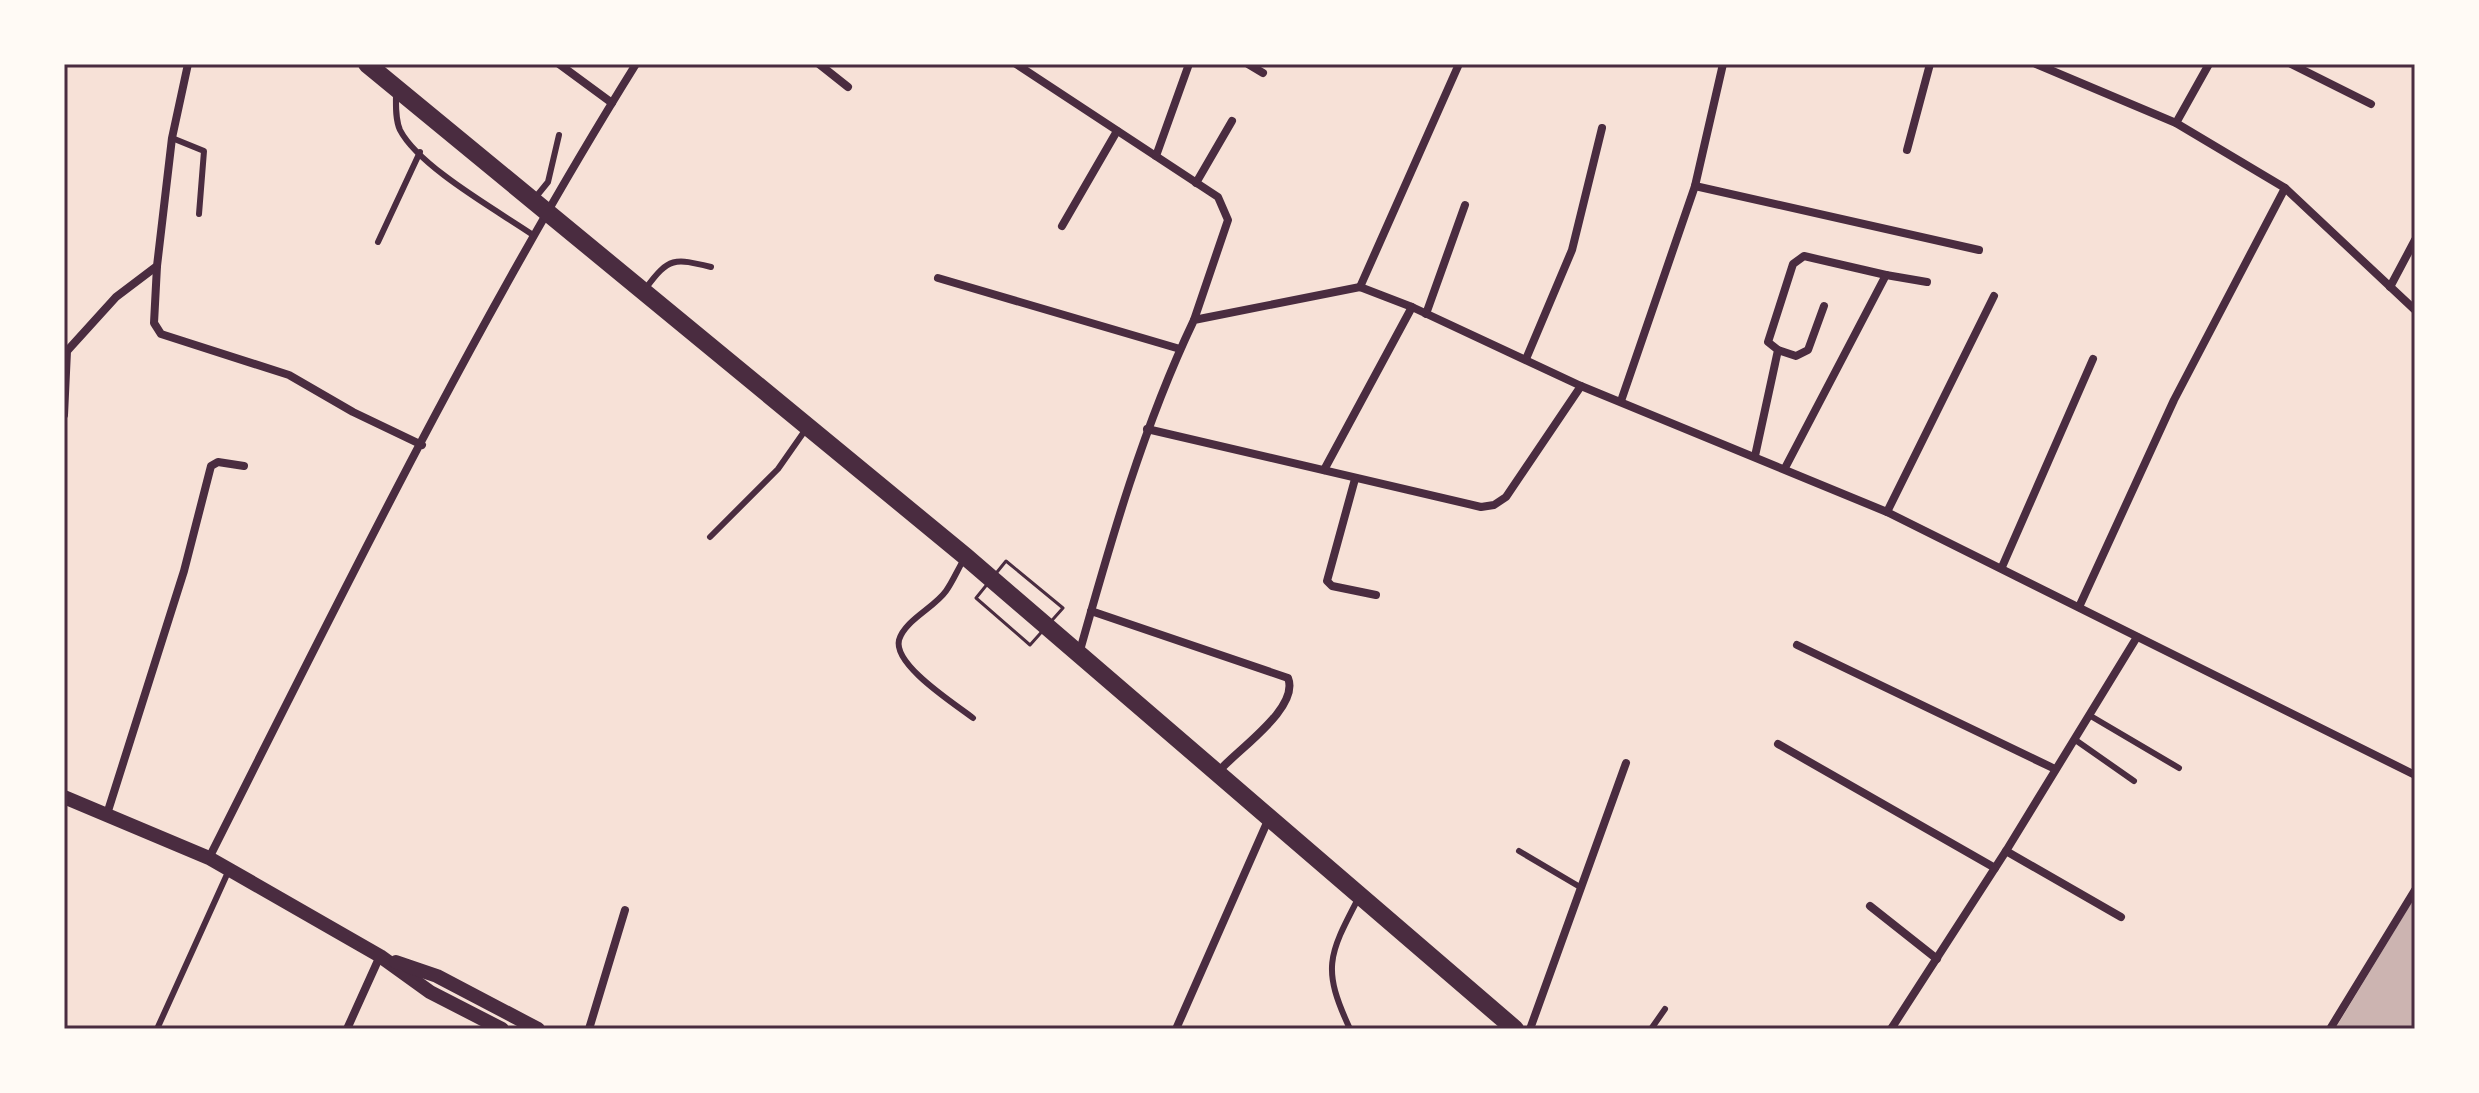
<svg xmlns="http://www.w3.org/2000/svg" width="2479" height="1093" font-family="'PT Sans',sans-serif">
<rect width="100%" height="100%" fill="#f7e1d7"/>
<!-- building -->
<path fill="#ccb4b1" d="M2415,897v132h-80z"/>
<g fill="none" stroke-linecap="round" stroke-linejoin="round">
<!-- path -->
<path stroke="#4a2c40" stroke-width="3" d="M1006,561l57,47 -33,37 -54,-47z"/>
<!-- service -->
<g stroke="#4a2c40" stroke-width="6">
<path d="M396,92c0,12 -1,27 4,38 19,37 98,81 133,105"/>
<path d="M172,138l32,13 -5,63"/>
<path d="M535,198l13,-16 11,-47"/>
<path d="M378,242l42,-90"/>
<path d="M646,288c23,-31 28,-30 65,-21"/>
<path d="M710,537l68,-68 28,-40"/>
<path d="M964,559c-6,10 -11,22 -18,32 -12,17 -41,29 -47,49 -6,25 56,64 74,78"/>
<path d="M2089,715l90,53"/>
<path d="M2074,739l60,42"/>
<path d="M1519,851l61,36"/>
<path d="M157,1029l72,-159"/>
<path d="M1350,1029c-28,-60 -22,-73 8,-130"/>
<path d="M1651,1029l14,-20"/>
</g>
<!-- minor -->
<g stroke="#4a2c40" stroke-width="8">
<path d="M559,64l53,39"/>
<path d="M819,64l29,23"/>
<path d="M1016,64l202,133 10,23 -34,100"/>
<path d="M1248,64l15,9"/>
<path d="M2036,64l140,59 109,65 130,122"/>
<path d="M2291,64l80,40"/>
<path d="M2176,123l33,-59"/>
<path d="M1907,150l23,-86"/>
<path d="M1156,156l33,-92"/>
<path d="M1196,183l36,-62"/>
<path d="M1695,186l284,64"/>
<path d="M1062,226l55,-95"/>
<path d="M157,266l-3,57 7,11 128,41 64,37 69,33"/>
<path d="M938,278l242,71"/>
<path d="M1360,287l99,-223"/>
<path d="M2390,287l25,-47"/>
<path d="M1426,314l39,-109"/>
<path d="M1778,350l18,6 12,-6 16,-44"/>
<path d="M1526,359l46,-109 30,-122"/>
<path d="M1621,401l74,-215 28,-122"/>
<path d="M64,415l3,-64 49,-54 41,-31 15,-128 16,-74"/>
<path d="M1147,429l334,78 13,-2 12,-8 75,-111"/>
<path d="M1755,456l23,-106 -10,-8 25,-78 11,-8 82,19"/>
<path d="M1785,468l101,-193 41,7"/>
<path d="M1324,470l88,-163"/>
<path d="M1355,479l-28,102 5,5 44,9"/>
<path d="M1887,512l107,-216"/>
<path d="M2002,567l91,-208"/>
<path d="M2079,607l95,-207 111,-212"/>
<path d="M1091,611l197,67c12,30 -51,72 -70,94"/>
<path d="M1797,645l258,124"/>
<path d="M1079,654c32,-114 64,-227 115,-334l166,-33 52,20 169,79 306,126 528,263"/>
<path d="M1778,744l217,124"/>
<path d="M107,814l77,-243 27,-105 7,-4 26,4"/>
<path d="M2006,851l115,66"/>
<path d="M209,858c135,-268 268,-539 427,-794"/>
<path d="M1870,906l67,53"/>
<path d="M347,1029l33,-73"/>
<path d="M589,1029l36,-119"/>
<path d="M1176,1029l93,-211"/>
<path d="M1530,1029l96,-266"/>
<path d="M1891,1029l115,-178 131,-214"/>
<path d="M2330,1029l85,-139"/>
</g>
<!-- tertiary -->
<g stroke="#4a2c40" stroke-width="14">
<path d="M64,797l145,61 171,98 50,36 72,37"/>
<path d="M396,962l41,14 101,53"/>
</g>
<!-- primary -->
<path stroke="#4a2c40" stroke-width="18" d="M367,64l598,492 550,473"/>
</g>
<!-- border -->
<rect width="2479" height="1093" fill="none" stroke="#fffaf5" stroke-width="132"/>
<rect x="66" y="66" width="2347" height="961" fill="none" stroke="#4a2c40" stroke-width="3"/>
</svg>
